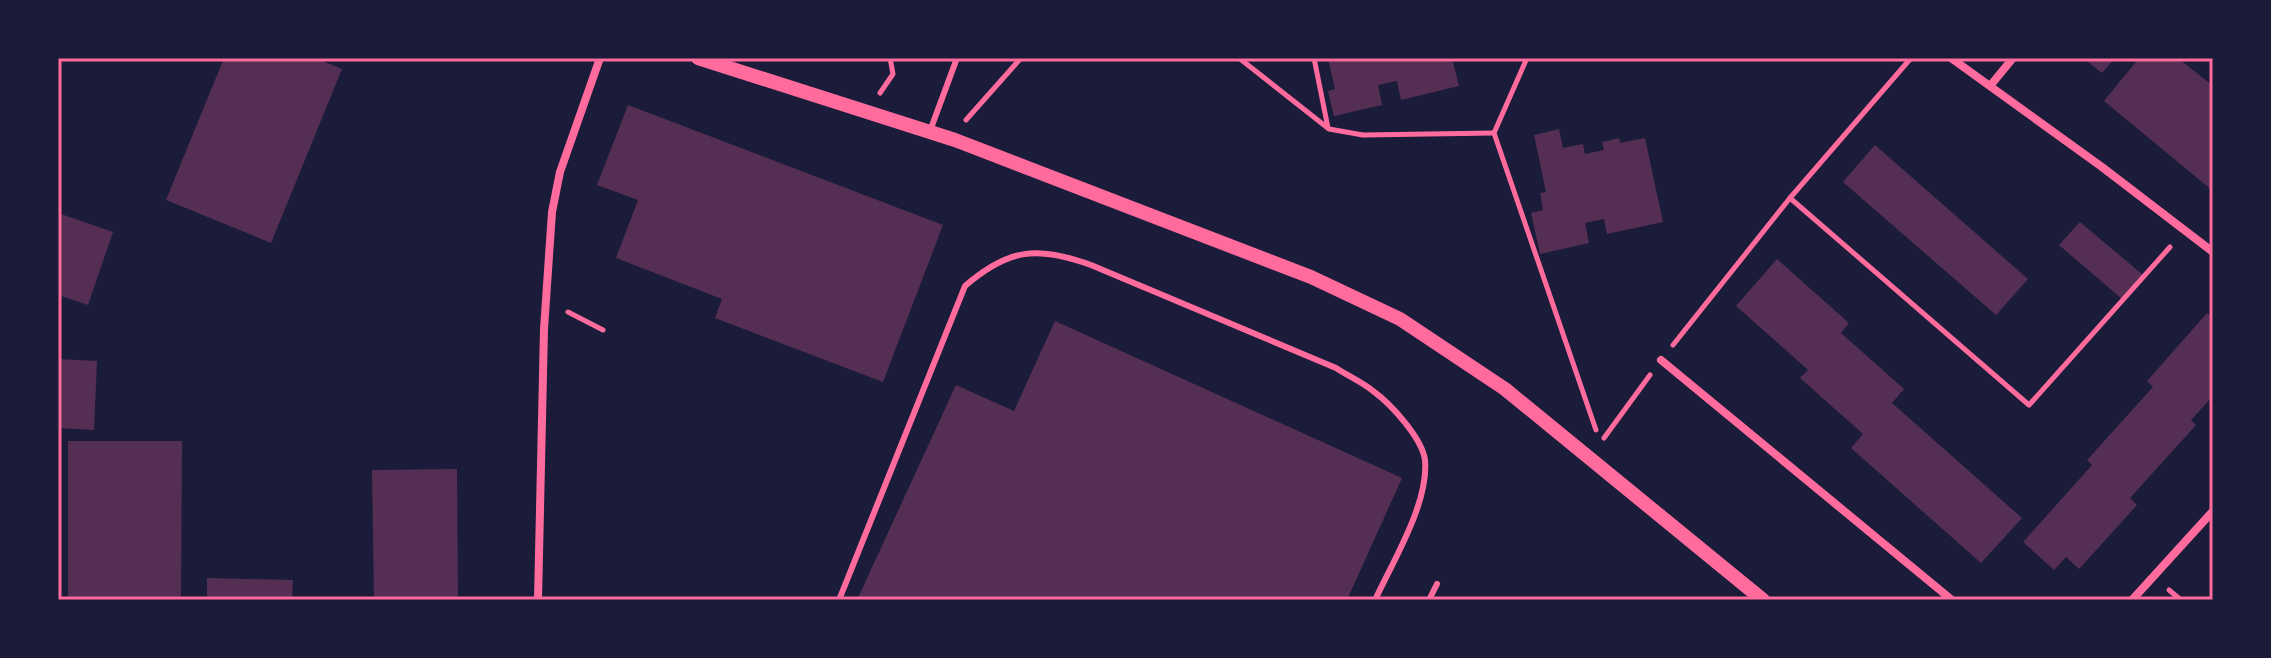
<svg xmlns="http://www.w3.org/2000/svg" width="2271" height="658" font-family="'Varela Round',sans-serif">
<rect width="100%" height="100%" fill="#1b1b3a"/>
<!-- building -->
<g fill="#542f53">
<path d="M224,58h91l27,11 -71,174 -105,-43z"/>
<path d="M1328,58h124l7,28 -58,14 -4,-19 -19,4 4,20 -48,11 -6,-25 7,-2z"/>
<path d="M2083,58h32l-13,15z"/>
<path d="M2139,58h39l35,28v105l-109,-90z"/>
<path d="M628,105l315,120 -60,157 -168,-64 7,-19 -106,-41 22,-58 -41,-15z"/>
<path d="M1559,129l4,19 20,-4 2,10 19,-4 -2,-8 17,-4 1,5 25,-5 18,84 -56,12 -3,-15 -19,4 4,20 -49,11 -9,-41 12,-3 -3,-17 6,-1 -12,-57z"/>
<path d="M1875,145l153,134 -32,36 -153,-133z"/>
<path d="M58,213l55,19 -25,73 -30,-10z"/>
<path d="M2080,222l63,53 -21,24 -63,-54z"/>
<path d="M1777,259l72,64 -8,10 63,56 -12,14 130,115 -41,45 -130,-115 12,-14 -63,-56 8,-8 -72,-64z"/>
<path d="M2207,313l6,5v78l-22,24 5,5 -66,73 7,7 -58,64 -13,-12 -12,13 -31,-28 69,-77 -5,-5 66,-73 -6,-6z"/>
<path d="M1055,321l347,157 -55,122h-490l99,-215 58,26z"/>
<path d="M58,359l39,2 -3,69 -36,-2z"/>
<path d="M68,441h114l-1,159h-113z"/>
<path d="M457,469l1,131h-84l-2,-130z"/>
<path d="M207,578l86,2 -1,20h-85z"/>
</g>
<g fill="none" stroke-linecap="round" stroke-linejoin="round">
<!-- path -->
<g stroke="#ff6b9d" stroke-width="5">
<path d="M1239,58l90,71 34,6 131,-2"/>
<path d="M1314,58l14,70"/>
<path d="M1527,58l-33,75 102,297"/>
<path d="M880,93l13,-19 -3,-16"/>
<path d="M966,120l55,-62"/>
<path d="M1790,198l239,207 141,-158"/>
<path d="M568,312l35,18"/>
<path d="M1673,345l117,-147 121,-140"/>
<path d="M1604,438l46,-63"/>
<path d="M2169,590l12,10"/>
</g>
<!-- service -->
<g stroke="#ff6b9d" stroke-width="6">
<path d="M930,131l27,-73"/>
<path d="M839,600l126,-314c44,-38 72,-40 126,-21l245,103c12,8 26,14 37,23 18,13 49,47 52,69 4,43 -32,101 -50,140"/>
<path d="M1429,600l8,-16"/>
</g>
<!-- minor -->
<g stroke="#ff6b9d" stroke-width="8">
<path d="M1951,58l151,109 111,85"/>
<path d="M1990,86l23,-28"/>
<path d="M1661,360l291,240"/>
<path d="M538,600l6,-271 8,-117 8,-40 40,-114"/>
<path d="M2132,600l81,-89"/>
</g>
<!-- tertiary -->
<path stroke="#ff6b9d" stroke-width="14" d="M698,58l257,82 356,137 89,42 105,70 258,211"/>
</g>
<!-- border -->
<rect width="2271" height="658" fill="none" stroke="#1b1b3a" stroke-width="120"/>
<rect x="60" y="60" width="2151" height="538" fill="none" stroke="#ff6b9d" stroke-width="3"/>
</svg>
